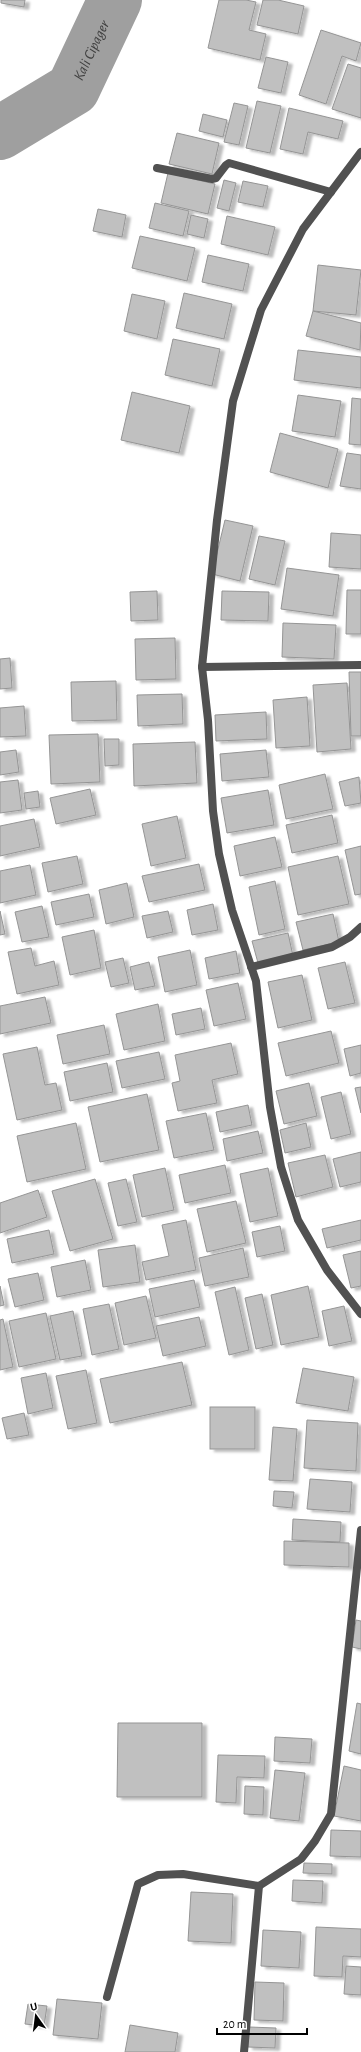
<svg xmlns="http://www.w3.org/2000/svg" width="361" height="2052" font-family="'Alegreya Sans',sans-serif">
<defs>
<filter id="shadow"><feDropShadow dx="4.5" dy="2.5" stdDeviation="1" flood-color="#0004"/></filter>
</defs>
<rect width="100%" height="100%" fill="#fff"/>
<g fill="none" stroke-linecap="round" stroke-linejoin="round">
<!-- river -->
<path stroke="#9f9f9f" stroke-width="54" id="s1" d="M0,133l73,-44 42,-89"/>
</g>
<!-- building -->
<g fill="#c0c0c0" stroke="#959595" filter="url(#shadow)">
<path d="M1,0h24l-1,7 -23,-4z"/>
<path d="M219,0h27l10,2 -7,28 17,4 -6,26 -52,-12z"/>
<path d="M263,0h15l26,6 -6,28 -41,-9z"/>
<path d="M321,30l40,13 -5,18 -14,-5 -16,48 -27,-9z"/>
<path d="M266,57l22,5 -7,31 -23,-5z"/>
<path d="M348,64l13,4v50l-29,-9z"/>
<path d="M257,101l24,5 -11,47 -24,-5z"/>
<path d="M234,103l14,3 -9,39 -15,-3z"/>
<path d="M289,108l54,13 -5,18 -30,-7 -5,22 -23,-5z"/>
<path d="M203,114l24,6 -4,17 -24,-6z"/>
<path d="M177,133l42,10 -7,31 -43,-10z"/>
<path d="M168,173l47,11 -7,30 -47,-11z"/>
<path d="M224,180l12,3 -7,28 -12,-3z"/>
<path d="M243,181l25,5 -5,21 -25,-5z"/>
<path d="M155,203l34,8 -6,25 -34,-8z"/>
<path d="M98,209l28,6 -4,22 -29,-6z"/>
<path d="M191,215l17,4 -4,19 -17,-4z"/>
<path d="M227,216l48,11 -7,28 -47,-11z"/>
<path d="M140,236l55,12 -8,33 -55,-13z"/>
<path d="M208,255l41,9 -6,27 -41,-9z"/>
<path d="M318,265l43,5 -5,45 -43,-4z"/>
<path d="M184,293l48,11 -8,35 -48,-11z"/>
<path d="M132,294l33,7 -8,38 -33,-8z"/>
<path d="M313,311l48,12 -1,27 -54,-14z"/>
<path d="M173,339l47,10 -8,37 -47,-11z"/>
<path d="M298,350l63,7v31l-67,-8z"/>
<path d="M132,392l58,14 -11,47 -58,-13z"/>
<path d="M298,395l43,6 -6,36 -43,-6z"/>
<path d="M352,398l9,1v46l-12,-1z"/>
<path d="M280,433l58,16 -10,39 -58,-16z"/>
<path d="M347,453l14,2v34l-21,-3z"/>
<path d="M225,520l28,6 -13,55 -28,-7z"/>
<path d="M331,533l30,2v34l-32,-2z"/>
<path d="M259,536l26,5 -10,44 -26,-6z"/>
<path d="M287,568l52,7 -6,41 -52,-7z"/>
<path d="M347,590h14v44h-15z"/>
<path d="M157,591l1,29 -27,1 -1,-29z"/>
<path d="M222,591l47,1 -1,29 -47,-1z"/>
<path d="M283,623l53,2 -2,34 -52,-2z"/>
<path d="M175,638l1,41 -40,1 -1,-41z"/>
<path d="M10,658l2,30 -12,1v-30z"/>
<path d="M349,672h12v64h-10z"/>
<path d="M116,681l1,39 -45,1 -1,-39z"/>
<path d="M347,683l4,66 -34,3 -4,-67z"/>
<path d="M182,694l1,30 -45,2 -1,-31z"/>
<path d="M307,697l3,49 -34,2 -3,-48z"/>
<path d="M24,706l2,30 -26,1v-29z"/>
<path d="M266,712l1,27 -51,2 -1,-26z"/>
<path d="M98,734l2,48 -49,2 -2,-49z"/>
<path d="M104,739h15v26l-14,1z"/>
<path d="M195,742l2,41 -63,3 -1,-42z"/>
<path d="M16,750l3,22 -19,3v-23z"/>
<path d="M266,750l3,27 -47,4 -2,-27z"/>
<path d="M325,774l8,35 -47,10 -7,-34z"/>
<path d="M359,777l2,26 -16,3 -6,-24z"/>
<path d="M18,780l4,30 -22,3v-31z"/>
<path d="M90,789l6,26 -40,9 -6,-26z"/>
<path d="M268,790l6,35 -47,8 -6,-35z"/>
<path d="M38,791l2,16 -14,2 -2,-16z"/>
<path d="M332,815l6,28 -46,10 -6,-28z"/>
<path d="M177,816l9,42 -35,8 -9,-42z"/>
<path d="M34,819l6,28 -40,9v-30z"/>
<path d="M275,837l7,30 -42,9 -6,-30z"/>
<path d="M361,846v48l-6,1 -10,-45z"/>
<path d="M77,856l6,28 -35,8 -6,-29z"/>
<path d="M338,856l11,48 -51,11 -10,-48z"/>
<path d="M199,864l6,26 -56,12 -7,-26z"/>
<path d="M30,865l6,30 -36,8v-32z"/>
<path d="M275,881l10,48 -26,6 -10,-48z"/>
<path d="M127,883l7,34 -28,7 -7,-34z"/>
<path d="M89,894l5,23 -38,8 -5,-23z"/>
<path d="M213,904l5,26 -26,5 -5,-25z"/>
<path d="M42,906l7,31 -27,5 -7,-30z"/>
<path d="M0,911l5,23 -5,1z"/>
<path d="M168,911l5,21 -26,6 -5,-22z"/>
<path d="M333,914l6,28 -36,8 -7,-28z"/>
<path d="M94,930l7,38 -31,7 -8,-38z"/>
<path d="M288,933l5,23 -35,7 -6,-22z"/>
<path d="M31,948l4,18 19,-5 5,24 -42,9 -9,-42z"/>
<path d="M190,950l7,35 -32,7 -7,-35z"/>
<path d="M236,951l4,22 -31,6 -4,-21z"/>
<path d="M123,958l6,25 -18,4 -6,-25z"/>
<path d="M149,962l6,24 -20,4 -5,-23z"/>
<path d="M345,962l10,41 -27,6 -10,-41z"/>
<path d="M302,975l10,45 -34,8 -10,-46z"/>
<path d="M238,983l8,36 -32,7 -8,-36z"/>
<path d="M45,997l6,26 -51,11v-28z"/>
<path d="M158,1004l7,37 -41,9 -8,-36z"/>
<path d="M201,1008l4,21 -29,6 -4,-21z"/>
<path d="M104,1025l6,29 -47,10 -6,-29z"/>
<path d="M331,1031l8,32 -53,13 -8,-33z"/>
<path d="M231,1043l7,31 -26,6 5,23 -39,8 -6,-28 8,-2 -5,-26z"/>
<path d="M361,1045v28l-11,3 -6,-27z"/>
<path d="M37,1047l8,38 11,-2 6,27 -45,10 -14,-66z"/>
<path d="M159,1052l6,27 -43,9 -6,-27z"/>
<path d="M107,1063l6,29 -43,9 -6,-29z"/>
<path d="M309,1083l8,33 -33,8 -8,-33z"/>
<path d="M361,1087v26l-6,-25z"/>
<path d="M341,1092l10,42 -20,5 -10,-42z"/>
<path d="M147,1094l12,56 -59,12 -12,-55z"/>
<path d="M248,1105l4,20 -32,7 -4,-20z"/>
<path d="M206,1113l8,37 -40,8 -8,-37z"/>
<path d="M76,1123l10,46 -59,13 -10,-46z"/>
<path d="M306,1123l5,24 -26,6 -5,-23z"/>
<path d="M258,1131l5,22 -36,8 -4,-22z"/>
<path d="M361,1152v30l-21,5 -7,-28z"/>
<path d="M325,1155l8,32 -37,10 -8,-34z"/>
<path d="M225,1165l6,28 -46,10 -6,-28z"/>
<path d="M165,1168l9,42 -32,7 -9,-42z"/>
<path d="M268,1168l10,48 -28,6 -10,-48z"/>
<path d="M95,1179l18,60 -43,12 -18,-60z"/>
<path d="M126,1179l11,43 -19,4 -10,-43z"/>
<path d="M38,1190l9,27 -47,16v-30z"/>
<path d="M236,1201l10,42 -39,9 -10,-43z"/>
<path d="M186,1220l10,50 -50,10 -4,-18 27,-6 -7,-31z"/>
<path d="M361,1220v20l-34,8 -5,-19z"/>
<path d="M280,1226l5,25 -28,6 -5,-25z"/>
<path d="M49,1230l5,24 -42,9 -5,-24z"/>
<path d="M135,1245l5,37 -37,5 -5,-37z"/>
<path d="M243,1248l6,29 -44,9 -6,-28z"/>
<path d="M361,1251v35l-10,2 -8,-33z"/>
<path d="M85,1260l6,30 -34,7 -6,-30z"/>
<path d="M38,1273l6,27 -29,7 -7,-28z"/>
<path d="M194,1280l6,27 -45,10 -6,-28z"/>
<path d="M0,1286l4,19 -4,1z"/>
<path d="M308,1286l11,51 -38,8 -10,-50z"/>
<path d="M235,1287l14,63 -20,5 -14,-63z"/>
<path d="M262,1294l11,51 -17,4 -11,-51z"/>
<path d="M146,1296l10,42 -32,7 -9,-42z"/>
<path d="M109,1304l10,45 -27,6 -9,-46z"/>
<path d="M344,1306l8,35 -23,5 -7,-35z"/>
<path d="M73,1311l9,45 -22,4 -10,-44z"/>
<path d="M46,1313l10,46 -37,8 -10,-46z"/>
<path d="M199,1317l7,29 -43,10 -7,-30z"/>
<path d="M3,1319l10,48 -13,3v-50z"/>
<path d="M182,1362l10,43 -82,18 -10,-44z"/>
<path d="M303,1368l51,9 -6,34 -52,-8z"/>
<path d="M86,1370l11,53 -29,6 -12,-53z"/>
<path d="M46,1373l7,35 -25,6 -7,-36z"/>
<rect x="210" y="1407" width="45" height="42"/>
<path d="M24,1413l5,22 -22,4 -5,-21z"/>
<path d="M307,1420l51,3 -2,48 -52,-3z"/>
<path d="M273,1427l24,2 -4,52 -24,-1z"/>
<path d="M310,1479l42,3 -2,30 -43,-3z"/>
<path d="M274,1491l20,1 -2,16 -19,-2z"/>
<path d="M293,1519l48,3 -1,20 -48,-2z"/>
<path d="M284,1541l65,2v24l-65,-2z"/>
<path d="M356,1620l5,1v28l-9,-2z"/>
<path d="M357,1703l4,1v50l-12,-3z"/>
<path d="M118,1723h84v74h-85z"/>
<path d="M275,1737l37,2 -2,24 -36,-2z"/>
<path d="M218,1755l47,1 -1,22 -27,-1 -1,26 -20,-1z"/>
<path d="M344,1766l17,4v51l-27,-5z"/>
<path d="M275,1770l30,3 -6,48 -29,-3z"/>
<path d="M245,1786l19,1 -1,28 -19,-1z"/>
<path d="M331,1830l30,1v26l-31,-1z"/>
<path d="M304,1863l28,1v10l-29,-1z"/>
<path d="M293,1880l30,1 -1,22 -30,-2z"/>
<path d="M191,1892l42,2 -2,49 -43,-2z"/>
<path d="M316,1927l45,2v28l-18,-1 -1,21 -28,-1z"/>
<path d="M263,1930l38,2 -2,36 -38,-2z"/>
<path d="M346,1966l15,1v28l-17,-1z"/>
<path d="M255,1982l29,1 -1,38 -29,-1z"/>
<path d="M57,1999l45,4 -4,36 -45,-4z"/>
<path d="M28,2004l19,2 -3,20 -19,-2z"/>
<path d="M130,2025l48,8 -3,19h-50z"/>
<path d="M249,2027l27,1 -1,20 -27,-1z"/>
</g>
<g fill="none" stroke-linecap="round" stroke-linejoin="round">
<!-- street -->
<g stroke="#515151" stroke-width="8">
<path d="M361,152l-58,77 -42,81 -28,91 -16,119 -15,147 6,53 5,91 6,43 13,56 24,71 14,126 11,60 17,53 29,50 34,44"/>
<path d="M157,168l55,11 4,-1 10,-13 3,-2 102,29"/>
<path d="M202,667l159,-2"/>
<path d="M251,967l81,-20 18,-10 11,-10"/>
<path d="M107,1997l31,-113 20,-9 25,-1 76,12 42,-27 14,-18 16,-27 30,-284"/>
<path d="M244,2052l15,-166"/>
</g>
</g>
<g text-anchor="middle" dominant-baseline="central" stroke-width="3.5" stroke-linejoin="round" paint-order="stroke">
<!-- water labels -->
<g font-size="15" font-style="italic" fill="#404040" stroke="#fff">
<text stroke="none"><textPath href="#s1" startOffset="128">Kali Cipager</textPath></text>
</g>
</g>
<!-- north arrow -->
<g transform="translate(36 2016) rotate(346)" stroke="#ffffff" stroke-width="3" paint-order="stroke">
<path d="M0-3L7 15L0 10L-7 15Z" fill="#000000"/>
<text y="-6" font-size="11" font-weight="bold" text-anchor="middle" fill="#000000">U</text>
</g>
<!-- scale -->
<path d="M217 2028v6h90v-6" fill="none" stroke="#000000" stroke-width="2"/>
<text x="223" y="2028" font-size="12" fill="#000000" stroke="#ffffff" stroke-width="3" paint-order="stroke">20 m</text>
</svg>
